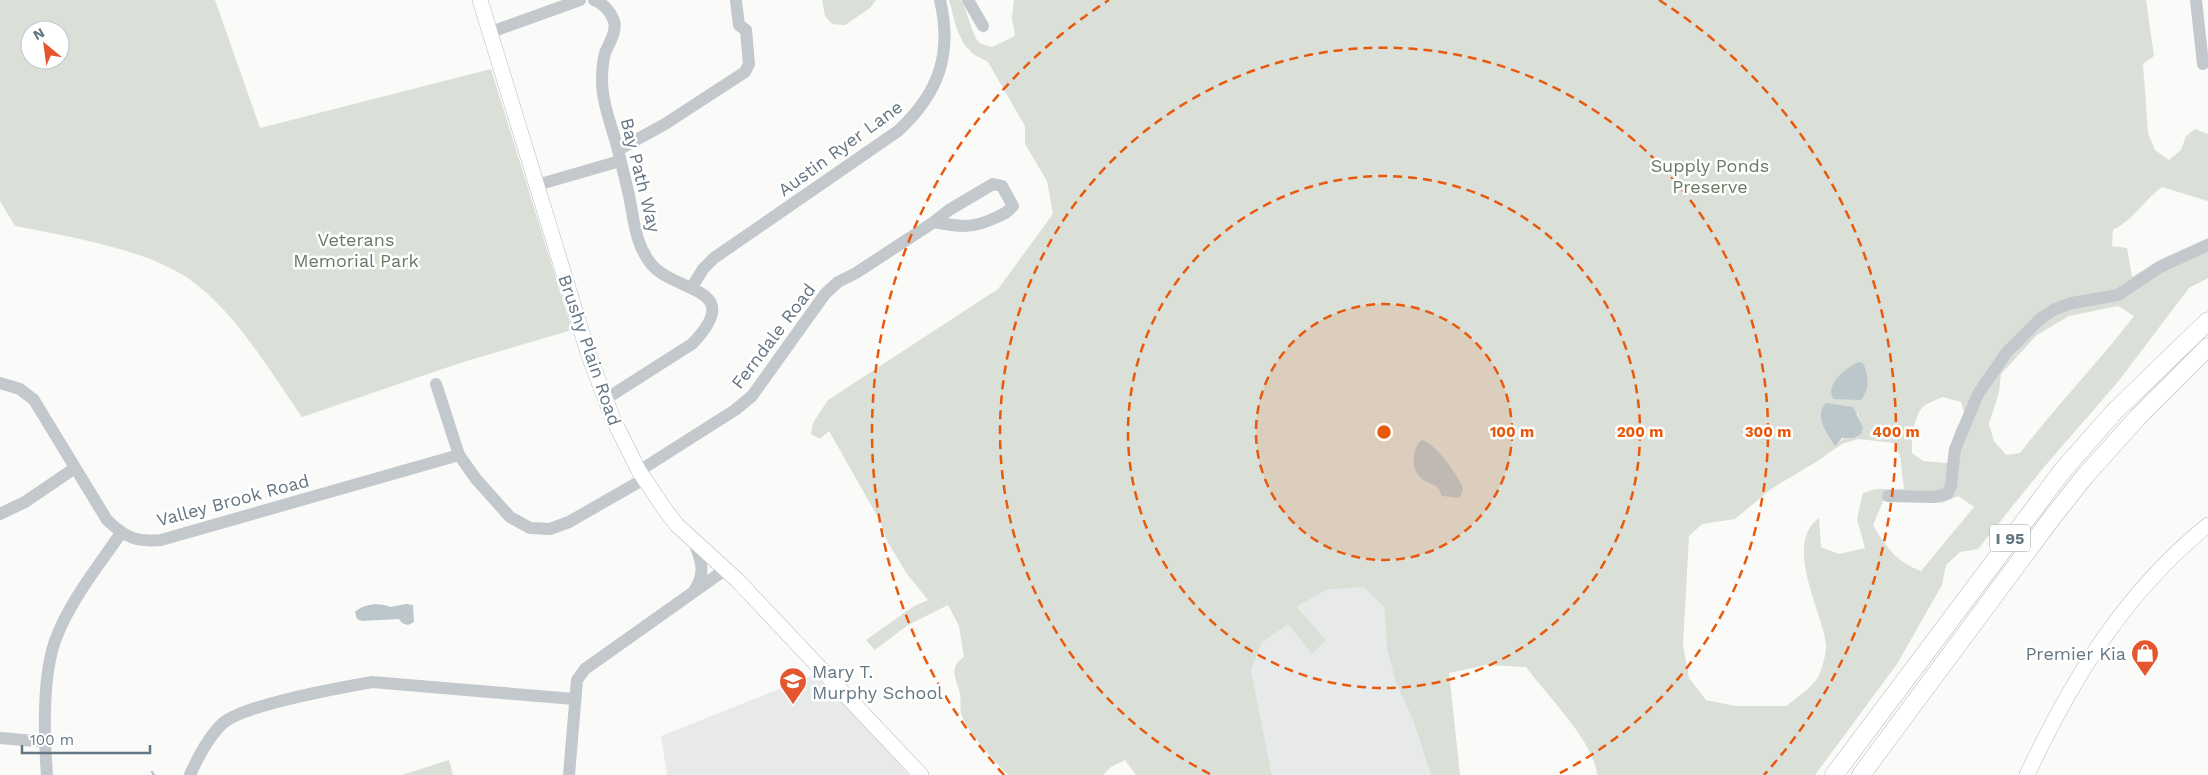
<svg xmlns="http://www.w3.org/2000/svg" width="2208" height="775" font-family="'Work Sans',sans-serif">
<rect width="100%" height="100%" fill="#fafaf8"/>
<!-- built -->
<g fill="#e8e9e9">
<path d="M1363,587l21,20 3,42 9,34 17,37 18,55h-184l25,-1 -21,-103 11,-29 26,-19 24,31 14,-14 -29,-33 29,-17z"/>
<path d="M819,673l90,102h-242l-6,-39z"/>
</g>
<!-- green -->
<g fill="#dadfd7" fill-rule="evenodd">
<path d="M0,0h215l45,128 231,-59 81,261 -112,33 -158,54c-32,-46 -67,-106 -113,-138 -43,-30 -123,-43 -174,-53l-15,-25zM30,30h30v30h-30z"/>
<path d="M822,0h54l-6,8 -25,17 -13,-1 -7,-8z"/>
<path d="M949,0h12c8,14 9,30 18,43l13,4 23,-11 -3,-18 2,-18h1132l8,56 -11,8 5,69 7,17 14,10 12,-10 5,-14 9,-7 13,5v67l-46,-14c-18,13 -29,33 -49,43l-1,16 15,2 5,29 29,-18 47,-21v40l-19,10 -72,95 -73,84 -66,82 -18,3 -14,13 -4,20 -45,79 -82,111h-218c-3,-34 -50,-79 -71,-108l-40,-2 -37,8 11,102h-29l-18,-55 -17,-37 -9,-34 -3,-42 -21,-20 -37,3 -29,17 29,33 -14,14 -24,-30 -26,18 -11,29 21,104h-136l-11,-15 -14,7 -8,8h-95c-12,-12 -43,-46 -47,-62 -1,-6 0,-13 -1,-19 -4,-16 -12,-26 4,-37l-5,-31 -11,-21 -40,20 -33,25 -9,-10 48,-34 14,-6 -21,-26 -20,-33 -8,-22 -50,-88 -9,8 -9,-5 2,-11 15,-23 170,-111 55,-75 -6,-33 -22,-37v-18l-37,-64 -15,-8 -9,-10 -7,-14zM2118,306l16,10c-36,47 -78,90 -114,137l-14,2 -12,-14 -5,-17 10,-32 2,-18 36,-39 32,-19zM1943,397l18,5 4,13 -9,14 -9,34 -24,-2 -11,-8c0,-14 1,-37 12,-47 5,-4 13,-6 19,-9zM1823,406l35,8 5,17 -9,7 -8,-1 -7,5c-14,-14 -19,-16 -16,-36zM1858,439l36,4 6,13 4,33h-28l-13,4 -6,26 8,29 -26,6 -18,-7 -2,-29c-36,26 3,92 7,126 1,7 -4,26 -8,33 -6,11 -22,20 -31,29h-52l-29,-6 -17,-22 -6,-33 6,-109 13,-12 33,-5 36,-30 45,-27 26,-18zM1958,496l16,11 -53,64c-25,-9 -35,-24 -48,-46l10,-24 59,2z"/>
<path d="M449,760l4,15h-51z"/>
</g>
<!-- water -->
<g fill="#bbc7cb">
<path d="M1859,362l4,1c6,13 7,25 -2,37l-27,-1c-11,-13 13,-33 25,-37z"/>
<path d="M1826,403l27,4 10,20 -1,6 -8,5h-12l-7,8c-7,-12 -22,-30 -9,-43z"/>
<path d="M1422,440c14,4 37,36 41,49l-3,9 -18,-2c-2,-3 -2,-7 -6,-10 -6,-3 -15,-5 -19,-13 -6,-8 -4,-27 5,-33z"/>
<path d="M406,604l7,1 1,17 -6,3 -6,-2 -3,-4 -37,2 -5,-2 -2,-7c8,-8 25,-10 35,-5z"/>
</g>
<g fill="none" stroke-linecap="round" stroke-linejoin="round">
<!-- stream -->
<path stroke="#bbc7cb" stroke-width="2.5" d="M152,772l2,3"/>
<!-- major casing -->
<g stroke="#b5babe" stroke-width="16">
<g id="major">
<path d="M480,0l109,356 24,63 26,52 27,40 11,14 60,55 184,195"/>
<path d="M2027,775c45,-96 97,-182 181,-250"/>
</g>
</g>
<!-- highway casing -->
<g stroke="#b4b9bd" stroke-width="19">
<g id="highway">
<path d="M1834,775l229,-305 51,-58 94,-91"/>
<path d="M1861,775l190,-256 34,-43 53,-59 70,-70"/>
</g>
</g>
<!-- minor -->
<g stroke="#c3c8cc" stroke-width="12">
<path d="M594,0c9,3 17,12 20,21 3,11 -5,22 -9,32 -2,8 -3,18 -3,27 0,24 10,46 16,70 3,12 6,24 9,37 7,26 6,56 25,78 24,28 95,22 40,79l-88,56"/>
<path d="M968,0l15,26"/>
<path d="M2196,0l7,64"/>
<path d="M491,32l89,-32"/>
<path d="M618,150l47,-26 80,-52 4,-8 -3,-34 -7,-5 -3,-24"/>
<path d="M993,184l9,2 11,20c-5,6 -9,8 -16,11 -24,12 -37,10 -63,5l15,-12z"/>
<path d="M537,185l83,-24"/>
<path d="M692,287l11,-18 11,-11 184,-127c40,-37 55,-76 42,-131"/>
<path d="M0,383l20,6 14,11 73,120c19,18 29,22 54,20l298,-85"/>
<path d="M436,384l23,71 17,24 34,38 20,11 20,1 19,-7 75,-43"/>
<path d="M639,471l96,-61 17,-14 73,-102 13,-12 18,-9 78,-51"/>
<path d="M1888,496l46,1 13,-3 4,-8 4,-37 23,-55 29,-42 33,-33 15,-10 17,-6 46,-8 42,-28 48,-22"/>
<path d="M0,514l25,-12 50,-34"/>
<path d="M693,540c8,20 14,32 1,51"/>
<path d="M0,738l47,4"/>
<path d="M47,775c-3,-39 -5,-96 8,-134 14,-39 42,-73 66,-108"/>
<path d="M190,775c8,-18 18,-38 33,-52 23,-19 116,-35 149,-41l202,17"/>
<path d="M569,775l8,-95 8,-11 141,-100"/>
</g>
<!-- major -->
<use href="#major" stroke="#fff" stroke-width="15"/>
<!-- highway -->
<use href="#highway" stroke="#fff" stroke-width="18"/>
</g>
<!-- distance rings -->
<circle cx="1384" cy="432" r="128" fill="#e8590c" fill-opacity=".12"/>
<g fill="none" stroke="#e8590c" stroke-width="2.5" stroke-dasharray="9 6">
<circle cx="1384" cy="432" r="128"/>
<circle cx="1384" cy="432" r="256"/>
<path d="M1210 774A384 384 0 1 1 1558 774"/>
<path d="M1004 775A512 512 0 0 1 1109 0M1659 0A512 512 0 0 1 1764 775"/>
</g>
<!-- icons -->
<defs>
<g id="shop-pin" transform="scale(1.4375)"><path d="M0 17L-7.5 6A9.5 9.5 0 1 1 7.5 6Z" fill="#e4572e" stroke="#fff"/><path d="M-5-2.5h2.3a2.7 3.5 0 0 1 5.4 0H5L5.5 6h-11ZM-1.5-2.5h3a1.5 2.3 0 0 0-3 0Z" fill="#fff"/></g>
<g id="school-pin" transform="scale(1.4375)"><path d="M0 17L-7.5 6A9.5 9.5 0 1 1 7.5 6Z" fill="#e4572e" stroke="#fff"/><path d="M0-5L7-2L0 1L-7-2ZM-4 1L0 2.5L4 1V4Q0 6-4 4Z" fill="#fff"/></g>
</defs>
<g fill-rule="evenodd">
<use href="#shop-pin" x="2145" y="653"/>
<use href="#school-pin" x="793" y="681"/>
</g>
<g text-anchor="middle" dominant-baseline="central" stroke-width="5" stroke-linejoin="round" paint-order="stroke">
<!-- shield labels -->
<rect fill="#fff" stroke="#939fa8" stroke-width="1" x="1990" y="524.5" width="40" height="27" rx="4"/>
<g font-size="16" font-weight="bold" fill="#657683">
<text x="2010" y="538">I 95</text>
</g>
<!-- street labels -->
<g font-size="18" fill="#657683" stroke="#fff">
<text transform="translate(840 148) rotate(-36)">Austin Ryer Lane</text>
<text transform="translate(641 175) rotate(76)">Bay Path Way</text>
<text transform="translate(773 336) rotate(-53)">Ferndale Road</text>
<text transform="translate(590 350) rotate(71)">Brushy Plain Road</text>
<text transform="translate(233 500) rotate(-15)">Valley Brook Road</text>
</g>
<!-- park labels -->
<g font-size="18" fill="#687a64" stroke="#fff">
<text x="1710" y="165">Supply Ponds<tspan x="1710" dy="21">Preserve</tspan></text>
<text x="356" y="239">Veterans<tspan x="356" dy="21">Memorial Park</tspan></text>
</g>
<!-- poi labels -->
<g font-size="18" fill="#657683" stroke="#fff" text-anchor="end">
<text x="2126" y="653">Premier Kia</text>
<text x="812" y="671" text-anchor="start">Mary T.<tspan x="812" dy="21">Murphy School</tspan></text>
</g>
</g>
<circle cx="1384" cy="432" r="8" fill="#e8590c" stroke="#fff" stroke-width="2.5"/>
<g font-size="15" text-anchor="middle" font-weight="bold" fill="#e8590c" stroke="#fff" stroke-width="5" stroke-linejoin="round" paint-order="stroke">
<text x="1512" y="437">100 m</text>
<text x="1640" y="437">200 m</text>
<text x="1768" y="437">300 m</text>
<text x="1896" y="437">400 m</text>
</g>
<!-- north arrow -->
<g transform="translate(45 45) rotate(331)"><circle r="24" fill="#ffffff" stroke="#c1c8cd"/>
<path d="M0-4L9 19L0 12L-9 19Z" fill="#e4572e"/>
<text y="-8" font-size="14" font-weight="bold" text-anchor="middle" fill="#657683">N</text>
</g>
<!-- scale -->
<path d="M22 745v8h128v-8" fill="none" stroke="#657683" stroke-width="2.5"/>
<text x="30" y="745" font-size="15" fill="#657683" stroke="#ffffff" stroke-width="4" paint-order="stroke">100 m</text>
</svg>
